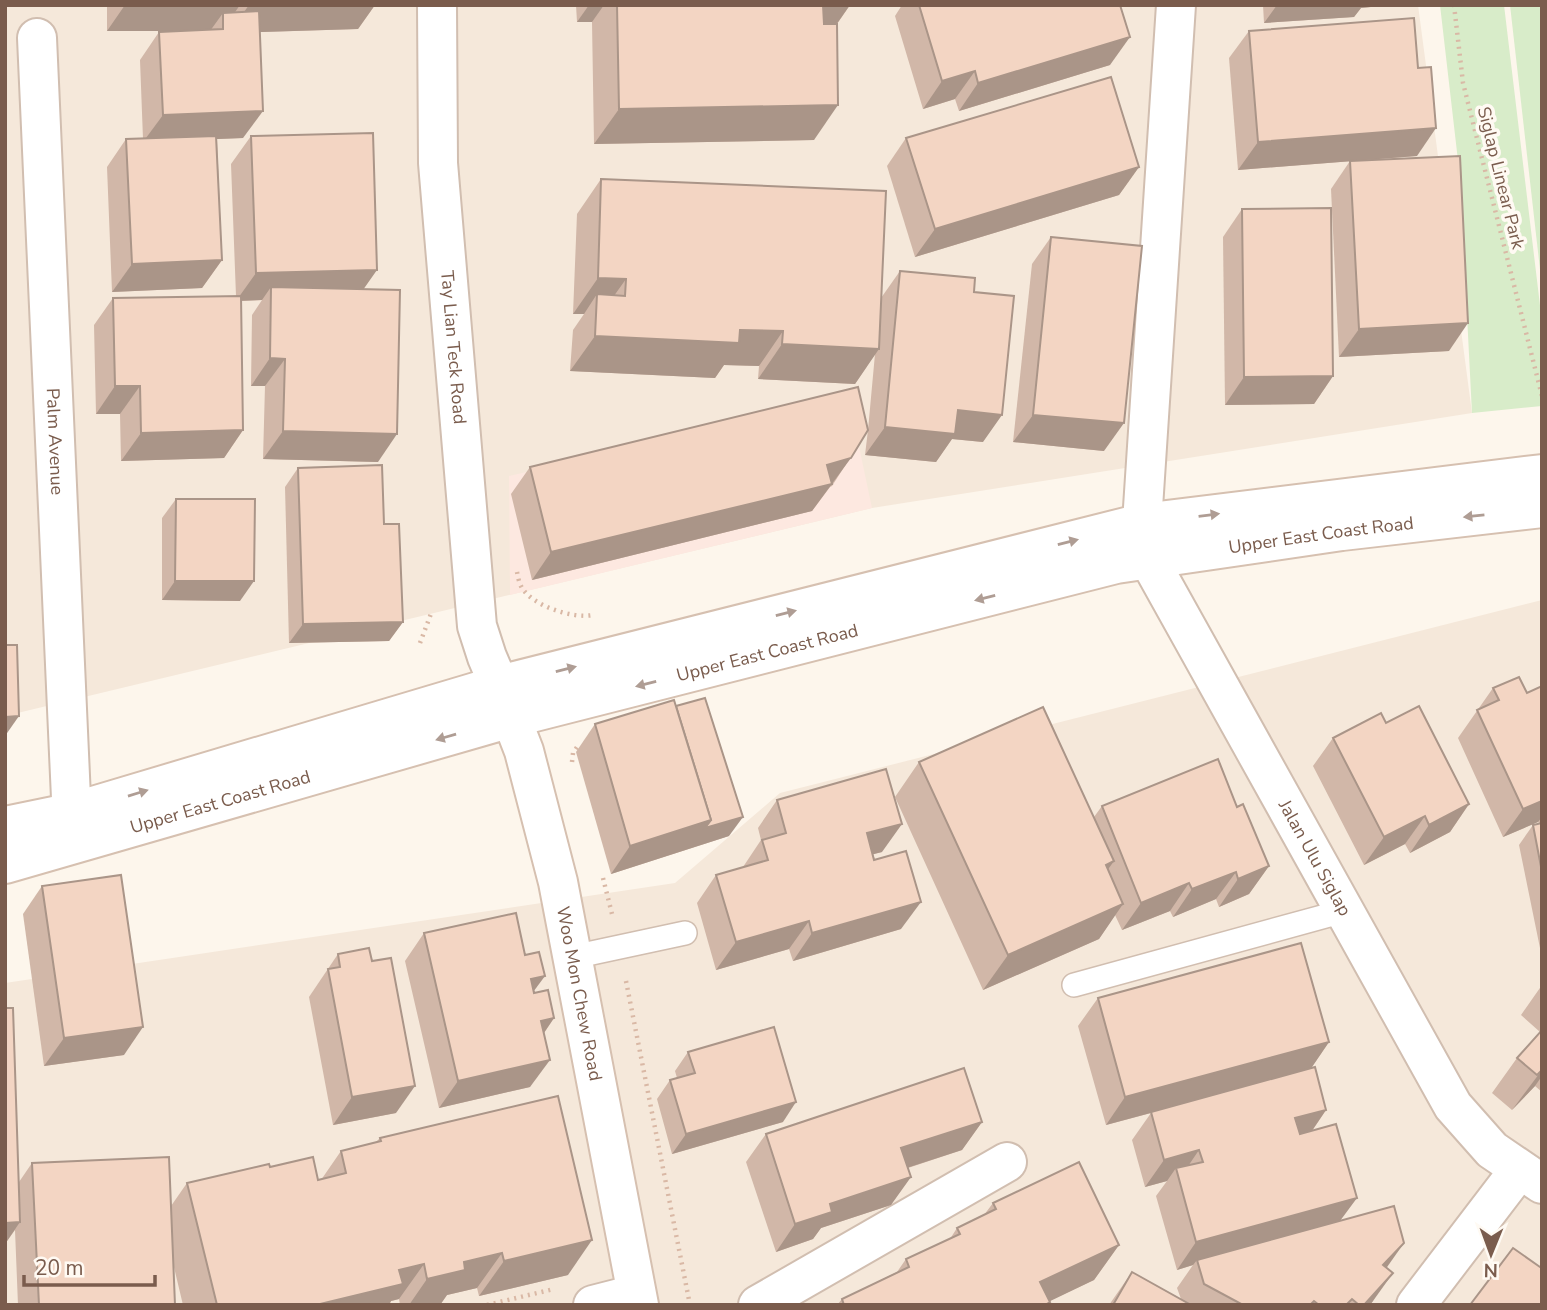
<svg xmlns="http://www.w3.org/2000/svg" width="1547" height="1310" font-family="'Nunito Sans',sans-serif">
<rect width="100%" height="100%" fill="#fdf6ec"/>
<!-- residential -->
<g fill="#f5e8da">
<path d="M5,5h1413l54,408 -600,95 -867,208z"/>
<path d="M1542,600v705h-1537v-322l670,-100 105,-90z"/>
</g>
<!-- commercial -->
<path fill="#fde8e0" d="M849,399l23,109 -362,87 -1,-119z"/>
<!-- green -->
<g fill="#d8ecc9">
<path d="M1440,5h64l38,317v84l-70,7 -12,-235z"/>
<path d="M1510,5h32v282z"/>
</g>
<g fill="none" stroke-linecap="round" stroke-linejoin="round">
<!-- lane casing -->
<g stroke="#d1beb0" stroke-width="26">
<g id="lane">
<path d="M573,957l112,-24"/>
<path d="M1074,985l270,-74"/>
</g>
</g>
<!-- street casing -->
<g stroke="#d1beb0" stroke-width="42">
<g id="street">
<path id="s1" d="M437,5l1,158 39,463 10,31 12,28"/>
<path id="s2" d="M1176,5l-34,518 6,35 305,548 39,44 50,34"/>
<path id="s3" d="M37,38l36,805"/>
<path d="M593,1305l43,-11"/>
<path d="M758,1305l249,-143"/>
<path d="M1416,1305l103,-135"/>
</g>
</g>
<!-- secondary casing -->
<g stroke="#d6c0b0" stroke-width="42">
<g id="secondary">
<path id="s4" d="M502,694l22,57 34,131 81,423"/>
<path d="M5,826l68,-14 426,-127 643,-162 400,-49"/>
<path id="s5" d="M5,864l506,-146 605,-154 226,-33 200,-23"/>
</g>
</g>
<!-- path -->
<g stroke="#d9b8a5" stroke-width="4.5" stroke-dasharray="2 5" stroke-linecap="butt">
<path d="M1454,5l9,78 79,313"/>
<path d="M517,572c1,5 2,11 5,16 11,18 51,31 71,27"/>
<path d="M420,643l12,-32"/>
<path d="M572,762l1,-9 6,-9"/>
<path d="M603,878l9,36"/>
<path d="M626,981l64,324"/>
<path d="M487,1305l67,-16"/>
</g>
<!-- lane -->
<use href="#lane" stroke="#fff" stroke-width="23"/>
<!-- street -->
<use href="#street" stroke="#fff" stroke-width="38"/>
<!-- secondary -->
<use href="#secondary" stroke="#fff" stroke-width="38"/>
</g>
<!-- wall -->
<g fill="#d1b7a8">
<path d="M107,5h268l-17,24 -98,3 -17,106 -26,1 5,121 -20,28 -90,4 -5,-125 19,-28h17l-3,-79 19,-28 32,-1h-84z"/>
<path d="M576,5h274l-13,19 -23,116 -220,4 -2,-122h-15z"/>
<path d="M902,5h218l-10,60 -151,46 -4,-12 -32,10 -28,-93z"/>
<path d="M1263,5h127l-29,3 -7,9 -90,6z"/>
<path d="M1249,31l169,37 -1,88 -179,14 -9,-112z"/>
<path d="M251,136l113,154 14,172 -115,-3 2,-73h-14l1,-71 10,-15 -21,1 2,129 -19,28 -103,3 -1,-47h-24l-2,-89 19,-27 123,-2 -5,-132z"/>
<path d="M906,138l233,29 -20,28 -204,62 -28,-91z"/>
<path d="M1350,161l99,190 -110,6 -8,-168z"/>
<path d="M601,179l280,119 19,-27 74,21 9,150 -31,-3 -16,23 -71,-7 3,-25 -36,56 -2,1 -18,24 -280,69 -21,-86 19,-27 338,-37 7,-76 -20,30 -97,-5 1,-13 -35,-1 -9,13 -145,-7 3,-41 11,-16h-11l4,-100z"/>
<path d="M1242,209l91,167 -19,28 -89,1 -2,-168z"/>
<path d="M1051,237l53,214 -91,-9 19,-178z"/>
<path d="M298,468l105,154 -14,19 -100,2 -4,-156z"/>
<path d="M176,499l64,102 -78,-1v-82z"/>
<path d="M1542,686v267h-1l-22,-108 14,-20 7,-1 -2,-2 -35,15 -45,-99 35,-50 34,5z"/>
<path d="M676,706l53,130 -118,38 -35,-122 19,-28z"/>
<path d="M1386,723l83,81 -19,28 -40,21 -5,-9 -41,21 -51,-99 20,-28z"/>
<path d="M919,762l175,55 8,-11 135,1 32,59 -20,28 -30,13 -3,-8 -43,18 -3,-6 -48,19 -7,-15 -16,24 -116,51 -88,-193z"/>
<path d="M777,800l105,52 -9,2 28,75 -108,32 -4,-12 -73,21 -19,-67 19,-28 27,-8 18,-27 -3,-12z"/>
<path d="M42,886l82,169 -80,11 -21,-152z"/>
<path d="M424,933l110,58 20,27 -10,15 -14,54 -91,21 -34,-147z"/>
<path d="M338,954l58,159 -63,12 -24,-128z"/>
<path d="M1542,985v107l-7,-6 -23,24 -20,-17 25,-35 23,-26 -19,-17z"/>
<path d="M1098,998l231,44 -18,26 15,42 -14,21 29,90 46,47 -14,33 -3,4h-261l23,-33 49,27 -4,-11 16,-23 -16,5 -21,-74 11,-15 -22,6 -13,-47 19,-27 -45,12 -28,-99z"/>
<path d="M688,1052l95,70 -111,32 -15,-55 13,-19 7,-2 -2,-7z"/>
<path d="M982,1122l-20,28 -54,18 -17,37 -70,23 -8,11 -37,13 -30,-90 20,-28z"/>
<path d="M380,1138l188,137 -89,21 -2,-8 -30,7 -7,10h-40l-1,-6 -8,2 -2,4h-206l-10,-42 2,42h-157l-3,-75 -10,14 14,-62 13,-19 139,43 16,-23 83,-16 48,13h3l20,-29 35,-9z"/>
<path d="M993,1203l126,42 -25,35 -45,21 1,1 -2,3h-211l5,-6 55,-27 9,-13 44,-20 7,-11 27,-13z"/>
</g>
<!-- shaded-wall -->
<g fill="#aa9588">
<path d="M125,5h115l-17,24v-16l-13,18h-103z"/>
<path d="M249,5h126l-17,24 -129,4z"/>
<path d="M589,5h15l-12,17h-15z"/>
<path d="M812,5h38l-14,20h-38z"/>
<path d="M1277,5h113l-29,3 -7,9 -90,6z"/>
<path d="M1130,37l-20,28 -151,46 19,-28z"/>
<path d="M975,71l-20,28 -32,10 19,-28z"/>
<path d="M838,105l-24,35 -220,4 25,-35z"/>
<path d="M263,111l-20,27 -100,4 20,-27z"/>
<path d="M1436,128l-19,28 -179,14 20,-28z"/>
<path d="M1139,167l-20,28 -204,62 20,-28z"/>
<path d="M222,260l-20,28 -90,4 20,-28z"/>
<path d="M377,270l-19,27 -87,-10 -9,13 -26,1 20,-28z"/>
<path d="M598,278l28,1 -25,35 -4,-20 -13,20h-11z"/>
<path d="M1468,323l-19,28 -110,6 20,-28z"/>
<path d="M740,330l43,1 -24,35 -35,-1 -9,13 -145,-7 25,-35z"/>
<path d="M782,344l97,5 -24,35 -97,-5z"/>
<path d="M270,358l15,1 -20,27h-14z"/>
<path d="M1333,376l-19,28 -89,1 19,-28z"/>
<path d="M115,386h25l-20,28h-24z"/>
<path d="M958,410l44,5 -19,27 -31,-3 -16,23 -71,-7 20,-28z"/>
<path d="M1033,415l91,8 -20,28 -91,-9z"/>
<path d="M243,430l-19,28 -103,3 20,-28z"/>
<path d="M283,431l114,3 -19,28 -115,-3z"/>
<path d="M851,458l-39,53 -280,69 19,-28 276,-87z"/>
<path d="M175,581h79l-14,20 -78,-1z"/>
<path d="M403,622l-14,19 -100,2 14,-19z"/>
<path d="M19,716l-14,20v-19z"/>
<path d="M1542,801v16l-4,5 -35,15 20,-28z"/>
<path d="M1469,804l-19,28 -40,21 19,-28z"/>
<path d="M1425,816l-20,28 -41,21 20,-28z"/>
<path d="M743,817l-14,19 -118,38 19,-28 81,-26z"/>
<path d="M902,824l-20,28 -35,9 20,-28z"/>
<path d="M1114,861l-25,35 17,-31z"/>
<path d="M1269,866l-20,28 -30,13 19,-28z"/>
<path d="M1236,872l-20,27 -43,18 19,-28z"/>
<path d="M1189,883l-19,28 -48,19 19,-27z"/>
<path d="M921,902l-20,27 -108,32 19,-28z"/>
<path d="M1123,904l-24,35 -116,51 25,-35z"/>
<path d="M809,921l-20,28 -73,21 20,-28z"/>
<path d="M545,976l-20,27 6,-24z"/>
<path d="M554,1018l-19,28 6,-25z"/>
<path d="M143,1027l-19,28 -80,11 20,-28z"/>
<path d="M1329,1042l-19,28 -204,55 19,-28z"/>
<path d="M550,1060l-20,27 -91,21 19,-27z"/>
<path d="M1542,1070v6l-7,10 -23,24z"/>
<path d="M415,1086l-19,27 -63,12 19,-28z"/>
<path d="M796,1102l-13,20 -111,32 14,-20z"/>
<path d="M1326,1110l-19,28 -31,8 19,-28z"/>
<path d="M982,1122l-20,28 -80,26 19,-28z"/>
<path d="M1199,1150l-19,28 -4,-10 -9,13 -22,6 19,-27z"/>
<path d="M911,1177l-20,28 -70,23 -8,11 -37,13 19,-28 35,-20z"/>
<path d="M1357,1198l-20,27 -140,35 -4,5 -16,5 19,-28z"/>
<path d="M20,1222l-15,22v-21z"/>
<path d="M592,1240l-24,35 -89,21 25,-35z"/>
<path d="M1404,1243l-19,27 -2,-5z"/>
<path d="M1119,1245l-25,35 -52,25 -2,-23z"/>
<path d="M502,1253l-25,35 -30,7 -7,10h-31l18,-26 37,-17z"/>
<path d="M424,1264l-25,35 -8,2 -2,4h-73l83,-35z"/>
<path d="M1393,1273l-20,28 -3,4h-6z"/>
</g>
<!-- building -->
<g fill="#f3d5c3" stroke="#aa9588" stroke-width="2">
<path d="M617,5h206l1,19h13l1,81 -219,4z"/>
<path d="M919,5h201l10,32 -152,46 -3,-12 -33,10z"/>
<path d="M259,11l4,100 -100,4 -4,-83 64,-3v-16z"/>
<path d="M1414,18l4,50 13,-1 5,61 -178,14 -9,-111z"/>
<path d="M1111,77l28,90 -204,62 -29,-91z"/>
<path d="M373,133l4,137 -121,3 -5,-137z"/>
<path d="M216,136l6,124 -90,4 -6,-125z"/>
<path d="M1460,156l8,167 -109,6 -9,-168z"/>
<path d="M601,179l285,12 -7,158 -97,-5 1,-13 -43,-1 -1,13 -144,-7 2,-42 28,2 1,-17 -28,-1z"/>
<path d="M1331,208l2,168 -89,1 -2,-168z"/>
<path d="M1051,237l91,9 -18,177 -91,-8z"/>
<path d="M900,271l75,7 -1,14 40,4 -12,119 -44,-5 -3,24 -70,-7z"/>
<path d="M271,287l129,3 -3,144 -114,-3 2,-72 -15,-1z"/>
<path d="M241,296l2,134 -102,3 -1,-47h-25l-2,-88z"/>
<path d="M858,387l10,43 -17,28 -24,7 5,19 -281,68 -21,-85z"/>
<path d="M382,465l2,59h15l4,98 -100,2 -5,-156z"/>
<path d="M176,499h79l-1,82h-79z"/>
<path d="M5,645h12l2,71 -14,1z"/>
<path d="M1519,677l8,16 15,-7v115l-19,8 -46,-99 22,-10 -6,-12z"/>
<path d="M705,698l38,119 -38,11 6,-8 -35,-114z"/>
<path d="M674,700l37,120 -81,26 -35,-122z"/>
<path d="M1419,706l50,98 -40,21 -4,-9 -41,21 -51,-99 48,-25 5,10z"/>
<path d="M1043,707l71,154 -8,4 17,39 -115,51 -89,-193z"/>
<path d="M1218,759l19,48 6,-3 26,62 -31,13 -2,-7 -44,17 -3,-6 -48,20 -39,-97z"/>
<path d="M886,769l16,55 -35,9 7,27 32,-9 15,51 -109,31 -3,-12 -73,21 -20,-67 52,-15 -6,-20 24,-7 -9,-33z"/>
<path d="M1542,823v49l-9,-47z"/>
<path d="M121,875l22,152 -79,11 -22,-152z"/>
<path d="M516,913l9,42 14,-3 6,24 -14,3 3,14 14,-3 6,28 -13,3 9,39 -92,21 -34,-148z"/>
<path d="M1301,943l28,99 -204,55 -27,-99z"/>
<path d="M369,948l3,13 19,-3 24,128 -63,11 -24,-128 12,-2 -2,-13z"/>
<path d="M5,1008h8l7,214 -15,1z"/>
<path d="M774,1027l22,75 -110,32 -16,-54 25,-7 -7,-21z"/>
<path d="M1542,1030v40l-5,5 -20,-17z"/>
<path d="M1315,1067l11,43 -31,8 5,16 36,-10 21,74 -161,44 -20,-74 27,-6 -4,-12 -35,10 -13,-48z"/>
<path d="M964,1068l18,54 -81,26 10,29 -81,27 2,8 -37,12 -29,-90z"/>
<path d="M558,1096l34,144 -88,21 -2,-8 -38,9 1,8 -38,9 -3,-15 -25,6 4,14 -87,21h-99l-30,-122 82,-19 1,3 43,-10 5,23 28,-7 -5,-22 40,-10 -1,-3z"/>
<path d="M169,1157l6,148h-136l-7,-142z"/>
<path d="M1079,1162l40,83 -79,37 10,20 -5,3h-201l-2,-6 67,-32 -3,-8 54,-25 -3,-6 39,-19 -3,-6z"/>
<path d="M1394,1206l10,37 -21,22 10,8 -29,32h-5l-7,-6 -6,6h-27l-5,-4 -4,4h-67l-39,-21 -7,-24z"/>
<path d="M1513,1248l27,19 2,-2v40h-72z"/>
<path d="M1132,1272l59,33h-78z"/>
</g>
<!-- one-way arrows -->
<defs><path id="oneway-solid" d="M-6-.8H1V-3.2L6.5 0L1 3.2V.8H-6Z" transform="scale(1.75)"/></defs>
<g fill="#af9d94">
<use href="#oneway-solid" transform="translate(1209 515) rotate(-7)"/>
<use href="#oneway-solid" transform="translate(1474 516) rotate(174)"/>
<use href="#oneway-solid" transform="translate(1068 542) rotate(-14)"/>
<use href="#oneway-solid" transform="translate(985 598) rotate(166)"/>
<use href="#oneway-solid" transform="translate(786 613) rotate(-14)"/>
<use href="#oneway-solid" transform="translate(566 669) rotate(-14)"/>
<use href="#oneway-solid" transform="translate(646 684) rotate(166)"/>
<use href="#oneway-solid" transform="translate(446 737) rotate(164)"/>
<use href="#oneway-solid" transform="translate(138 793) rotate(-17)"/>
</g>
<g text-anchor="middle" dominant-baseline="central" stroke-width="7" stroke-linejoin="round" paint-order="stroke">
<!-- street labels -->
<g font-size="18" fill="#7a5c4d" stroke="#fffaf3">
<text transform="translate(1501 178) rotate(76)">Siglap Linear Park</text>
<text stroke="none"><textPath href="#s1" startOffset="343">Tay Lian Teck Road</textPath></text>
<text stroke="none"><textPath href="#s3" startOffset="404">Palm Avenue</textPath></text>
<text stroke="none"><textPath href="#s5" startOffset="1358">Upper East Coast Road</textPath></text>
<text stroke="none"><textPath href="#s5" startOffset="791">Upper East Coast Road</textPath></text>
<text stroke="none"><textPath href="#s5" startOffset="224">Upper East Coast Road</textPath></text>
<text stroke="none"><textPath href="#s2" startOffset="898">Jalan Ulu Siglap</textPath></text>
<text stroke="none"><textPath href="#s4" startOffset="310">Woo Mon Chew Road</textPath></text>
</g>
</g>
<!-- border -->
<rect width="1547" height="1310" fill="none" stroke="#7a5c4d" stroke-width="14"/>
<!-- north arrow -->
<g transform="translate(1491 1254) rotate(181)" stroke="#fffaf3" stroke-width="5" paint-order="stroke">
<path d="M0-5L12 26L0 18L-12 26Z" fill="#7a5c4d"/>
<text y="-10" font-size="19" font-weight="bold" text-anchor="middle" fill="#7a5c4d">N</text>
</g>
<!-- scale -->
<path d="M24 1275v10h131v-10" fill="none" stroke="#7a5c4d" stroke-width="3.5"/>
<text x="35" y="1275" font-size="21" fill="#7a5c4d" stroke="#fffaf3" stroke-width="5" paint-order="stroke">20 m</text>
</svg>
